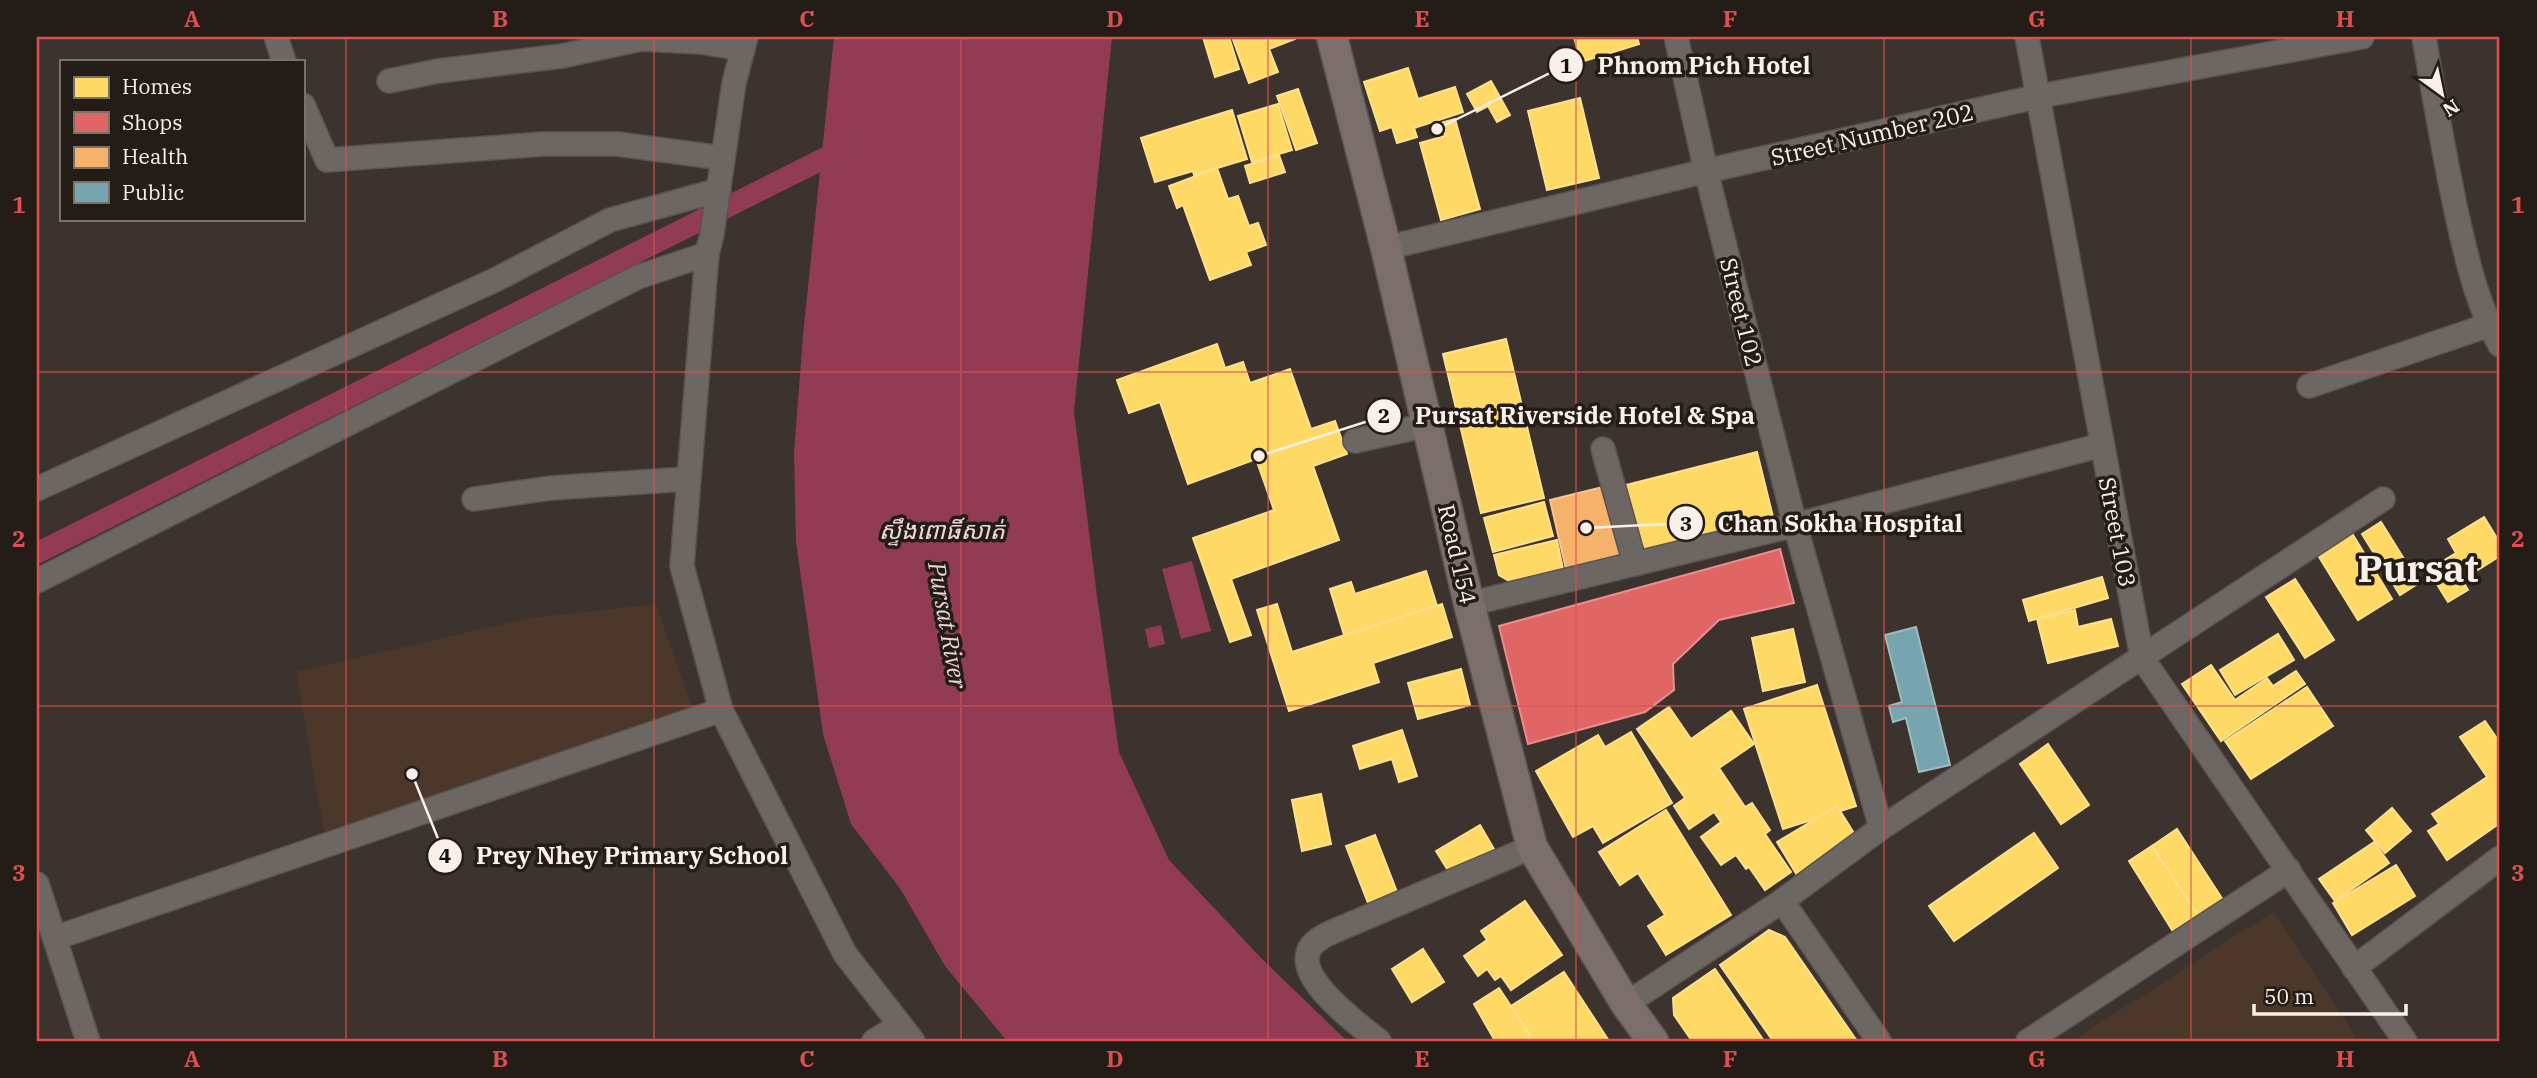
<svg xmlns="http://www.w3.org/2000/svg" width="2537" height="1078" font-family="'IBM Plex Serif','Noto Sans Khmer',serif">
<rect width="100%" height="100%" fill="#3c332e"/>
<!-- built -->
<g fill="#4c372b">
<path d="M656,604l39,112 -371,116 -28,-160 234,-54z"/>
<path d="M2274,911l84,130h-286z"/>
</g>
<!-- water -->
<g fill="#913c54">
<path d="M834,37h278l-38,374 23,185 22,156 50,108 93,99 85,82h-340l-62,-75 -44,-76 -50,-66 -28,-90 -27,-192 -2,-89 9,-118z"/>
<path d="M1192,561l19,70 -30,8 -19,-70z"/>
<path d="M1161,625l4,19 -16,4 -4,-19z"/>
</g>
<!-- homes -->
<g fill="#ffd966" stroke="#fee08d" stroke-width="2">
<path d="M1203,37h26l10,32 -24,8z"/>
<path d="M1232,37h62l1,2 -26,10 9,23 -29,11z"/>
<path d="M1574,37h63l2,7 -58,18z"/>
<path d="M1408,68l10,31 37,-12 8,25 -49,16 3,9 -20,6 -5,-16 -12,4 -16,-49z"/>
<path d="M1491,81l19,34 -13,7 -9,-16 -11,6 -10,-18z"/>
<path d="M1298,89l19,54 -21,7 -19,-54z"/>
<path d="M1580,98l19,80 -52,12 -19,-79z"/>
<path d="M1278,104l14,46 -40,12 -14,-46z"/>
<path d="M1232,110l15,49 -53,16 -1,-4 -38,11 -14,-44z"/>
<path d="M1455,119l25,90 -39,11 -21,-77 25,-7 -4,-13z"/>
<path d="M1279,155l6,17 -35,11 -5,-17z"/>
<path d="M1217,168l11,31 10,-3 11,30 9,-3 8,22 -20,7 5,13 -41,15 -27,-75 -6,3 -8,-22z"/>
<path d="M1506,339l38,159 -63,15 -38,-159z"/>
<path d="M1217,344l8,24 18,-6 7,21 40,-14 21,60 24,-8 12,33 -34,12 26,74 -108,39 20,56 -21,7 -37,-104 81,-28 -18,-51 -68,25 -28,-82 -31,11 -12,-33z"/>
<path d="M1757,452l16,65 -131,33 -16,-65z"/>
<path d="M1544,502l9,34 -60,16 -9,-34z"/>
<path d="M2484,517l16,26v13l-38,24 6,10 -20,12 -20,-32 28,-17 -8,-14z"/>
<path d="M2381,522l38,61 -19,12 -38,-61z"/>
<path d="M2350,530l42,69 -34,21 -42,-68z"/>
<path d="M1557,540l6,29 -54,12 -10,-6 -5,-20z"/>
<path d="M1426,571l11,35 -93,29 -14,-46 21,-7 4,12z"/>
<path d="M2102,577l6,21 -79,23 -6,-21z"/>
<path d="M2295,579l39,61 -29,18 -39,-61z"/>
<path d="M1277,604l15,48 150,-48 10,33 -79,26 6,19 -90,29 -32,-101z"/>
<path d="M2075,610l3,17 33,-8 7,27 -70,17 -11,-44z"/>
<path d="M1793,629l12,53 -42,9 -11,-53z"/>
<path d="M2278,634l16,26 -59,35 -15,-25z"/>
<path d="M2211,665l24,35 32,-22 6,8 23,-15 9,13 -84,57 -39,-57z"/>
<path d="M1461,669l9,36 -52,14 -10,-36z"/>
<path d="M1817,685l39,121 -73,23 -39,-120z"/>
<path d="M2307,687l26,39 -82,53 -26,-38z"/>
<path d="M1669,707l22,32 40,-28 23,33 -35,24 26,39 7,-4 18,27 -5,4 26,38 -26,18 -16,-23 -3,2 -10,-14 -15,10 -20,-28 20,-15 -7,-10 -25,17 -15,-23 11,-8 -48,-69z"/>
<path d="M2485,721l15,22v80l-53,37 -19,-29 11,-7 -7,-10 55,-37 -27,-40z"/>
<path d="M1402,730l15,46 -18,6 -7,-23 -32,10 -7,-23z"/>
<path d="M1631,732l41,71 -69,40 -10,-17 -20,11 -37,-66 62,-36 7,12z"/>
<path d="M2048,744l41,61 -28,19 -41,-60z"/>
<path d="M1321,794l10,50 -29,7 -10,-51z"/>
<path d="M1837,806l23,37 -60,37 -23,-38z"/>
<path d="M2392,808l19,23 -26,22 -19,-23z"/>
<path d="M1666,810l65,105 -65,40 -18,-29 17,-11 -27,-42 -18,12 -21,-33z"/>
<path d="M1480,825l15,26 -43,26 -16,-26z"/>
<path d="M2177,829l46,71 -24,17 -47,-71z"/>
<path d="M2034,833l24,35 -104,73 -25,-35z"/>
<path d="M1375,835l22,57 -29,11 -22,-57z"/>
<path d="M2374,842l15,21 -54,38 -16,-22z"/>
<path d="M2152,846l47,71 -25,16 -45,-72z"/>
<path d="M2396,865l19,31 -63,39 -19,-32z"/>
<path d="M1525,901l37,54 -51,35 -10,-14 -6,4 -8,-11 -9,7 -14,-20 23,-16 -6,-9z"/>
<path d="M1769,930l16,7 72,104h-84l-53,-76z"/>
<path d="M1423,949l21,33 -32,20 -20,-33z"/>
<path d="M1715,969l49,72h-72l-18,-26 -1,-17z"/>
<path d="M1564,972l45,69h-85l7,-5 -20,-30z"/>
<path d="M1499,988l31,47 -10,6h-25l-21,-37z"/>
</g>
<!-- shops -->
<path fill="#e06666" stroke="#e88f8d" stroke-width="2" d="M1780,549l14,54 -75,17 -46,44 1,26 -29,22 -117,32 -29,-118z"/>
<!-- health -->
<path fill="#f6b26b" stroke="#f8c591" stroke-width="2" d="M1607,486l16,69 -57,14 -16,-69z"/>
<!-- public -->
<path fill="#76a5af" stroke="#9ebcc0" stroke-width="2" d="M1916,627l34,138 -31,7 -13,-54 -13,4 -4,-16 13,-4 -17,-67z"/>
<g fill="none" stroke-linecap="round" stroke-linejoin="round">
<!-- canal -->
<path stroke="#913c54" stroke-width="21" d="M37,553l808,-405"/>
<!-- minor casing -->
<g stroke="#5a524e" stroke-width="26">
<g id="minor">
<path d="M276,37l8,24"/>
<path d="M746,37l-12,46 -22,151 -5,20 -25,312 39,144 124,244 68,87"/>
<path d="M1676,37l30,134 89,354 86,303"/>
<path d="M2027,37l115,621 263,383"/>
<path d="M2424,37c11,65 22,131 37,196 9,39 19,77 39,112"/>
<path d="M389,81l49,-10 124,-15 79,-17 60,3 42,7"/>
<path d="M303,105l24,55 217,-16h73l106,14"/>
<path d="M1386,248l320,-77 334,-75 322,-59"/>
<path d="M2309,386l180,-61"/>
<path d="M1355,441l72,-16"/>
<path d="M1603,449l32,115"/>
<path d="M37,489l458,-209 115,-60 109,-30"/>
<path d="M474,499l77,-11 136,-9"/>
<path d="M37,581l601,-304 69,-23"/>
<path d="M1469,604l326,-79 307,-80"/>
<path d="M37,884l51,157"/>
<path d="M1782,901l97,140"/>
<path d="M55,938l666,-228"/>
<path d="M2354,968l146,-110"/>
<path d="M1626,1004l156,-103 99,-73 502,-329"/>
<path d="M874,1041l26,-16"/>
<path d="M1379,1041c-20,-16 -86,-63 -69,-93 5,-8 14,-12 22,-16l200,-85"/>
<path d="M2028,1041l261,-171"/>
</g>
</g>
<!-- major casing -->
<g stroke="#5a524e" stroke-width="33">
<path id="major" d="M1332,37l54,211 83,356 63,243 94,157 27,37"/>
</g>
<!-- minor -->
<use href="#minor" stroke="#6d6763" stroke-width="23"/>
<!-- major -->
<use href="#major" stroke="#7c6e6a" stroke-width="30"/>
</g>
<!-- grid -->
<path fill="none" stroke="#dd504f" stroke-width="2" stroke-opacity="0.55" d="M346,37v1004M654,37v1004M961,37v1004M1268,37v1004M1576,37v1004M1884,37v1004M2191,37v1004M37,372h2463M37,706h2463"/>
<g text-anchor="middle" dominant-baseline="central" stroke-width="7" stroke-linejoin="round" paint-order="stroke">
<!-- street labels -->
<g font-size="23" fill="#fbf0e9" stroke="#231c17">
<text transform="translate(1872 134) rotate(-13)">Street Number 202</text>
<text transform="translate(1742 312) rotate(76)">Street 102</text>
<text transform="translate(2118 532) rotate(79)">Street 103</text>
<text transform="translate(1458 554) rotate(77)">Road 154</text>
</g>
<!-- water labels -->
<g font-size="24" font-style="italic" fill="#efd4d9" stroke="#231c17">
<text x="942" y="530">ស្ទឹងពោធិ៍សាត់</text>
<text transform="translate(948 625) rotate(80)">Pursat River</text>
</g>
<!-- town labels -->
<g font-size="37" font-weight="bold" fill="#fbf0e9" stroke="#231c17">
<text x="2418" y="568">Pursat</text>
</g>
</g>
<!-- callouts -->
<path fill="none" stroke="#fbf0e9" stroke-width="2.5" d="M1437 129L1566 65M1259 456L1384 416M1586 528L1686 523M412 774L445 856"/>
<g fill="#fbf0e9" stroke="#231c17" stroke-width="2.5">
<circle cx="1437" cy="129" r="7"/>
<circle cx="1259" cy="456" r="7"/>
<circle cx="1586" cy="528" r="7"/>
<circle cx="412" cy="774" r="7"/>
<circle cx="1566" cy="65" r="18"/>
<circle cx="1384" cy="416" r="18"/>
<circle cx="1686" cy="523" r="18"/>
<circle cx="445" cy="856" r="18"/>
</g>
<g font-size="21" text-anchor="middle" font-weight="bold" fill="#111">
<text x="1566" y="73">1</text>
<text x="1384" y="423">2</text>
<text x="1686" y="531">3</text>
<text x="445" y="863">4</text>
</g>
<g font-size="24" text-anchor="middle" font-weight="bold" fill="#fbf0e9" stroke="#231c17" stroke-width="7" stroke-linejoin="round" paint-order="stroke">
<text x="1704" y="74">Phnom Pich Hotel</text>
<text x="1585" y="424">Pursat Riverside Hotel &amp; Spa</text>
<text x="1840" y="532">Chan Sokha Hospital</text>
<text x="632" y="864">Prey Nhey Primary School</text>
</g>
<!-- border -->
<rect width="2537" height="1078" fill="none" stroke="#231c17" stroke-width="77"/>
<!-- legend -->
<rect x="60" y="60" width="245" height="161" fill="#231c17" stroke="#79716b" stroke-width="2"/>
<rect x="74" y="77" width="35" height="21" fill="#ffd966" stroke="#79716b" stroke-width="2"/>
<text x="122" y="94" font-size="21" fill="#fbf0e9">Homes</text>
<rect x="74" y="112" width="35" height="21" fill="#e06666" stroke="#79716b" stroke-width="2"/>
<text x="122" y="130" font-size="21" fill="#fbf0e9">Shops</text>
<rect x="74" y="147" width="35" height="21" fill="#f6b26b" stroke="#79716b" stroke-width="2"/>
<text x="122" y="164" font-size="21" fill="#fbf0e9">Health</text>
<rect x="74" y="182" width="35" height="21" fill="#76a5af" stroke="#79716b" stroke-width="2"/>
<text x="122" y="200" font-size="21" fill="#fbf0e9">Public</text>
<!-- north arrow -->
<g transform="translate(2442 94) rotate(147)" stroke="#231c17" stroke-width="5" paint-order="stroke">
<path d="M0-5L12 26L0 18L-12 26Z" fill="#fbf0e9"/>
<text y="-10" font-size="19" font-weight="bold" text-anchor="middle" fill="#fbf0e9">N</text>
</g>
<!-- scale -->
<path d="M2254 1004v10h152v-10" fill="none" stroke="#fbf0e9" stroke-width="3.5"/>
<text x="2264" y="1004" font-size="21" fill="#fbf0e9" stroke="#231c17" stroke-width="5" paint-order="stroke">50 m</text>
<rect x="38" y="38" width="2460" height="1002" fill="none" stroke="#dd504f" stroke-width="2.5"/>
<g font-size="23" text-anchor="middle" font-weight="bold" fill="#dd504f">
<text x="192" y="27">A</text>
<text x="500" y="27">B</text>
<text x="807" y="27">C</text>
<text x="1115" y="27">D</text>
<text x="1422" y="27">E</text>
<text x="1730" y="27">F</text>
<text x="2037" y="27">G</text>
<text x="2345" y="27">H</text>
<text x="19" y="213">1</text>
<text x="2518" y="213">1</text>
<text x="19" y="547">2</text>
<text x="2518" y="547">2</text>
<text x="19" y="881">3</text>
<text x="2518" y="881">3</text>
<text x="192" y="1067">A</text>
<text x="500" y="1067">B</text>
<text x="807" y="1067">C</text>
<text x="1115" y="1067">D</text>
<text x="1422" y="1067">E</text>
<text x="1730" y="1067">F</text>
<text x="2037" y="1067">G</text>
<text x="2345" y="1067">H</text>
</g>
</svg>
